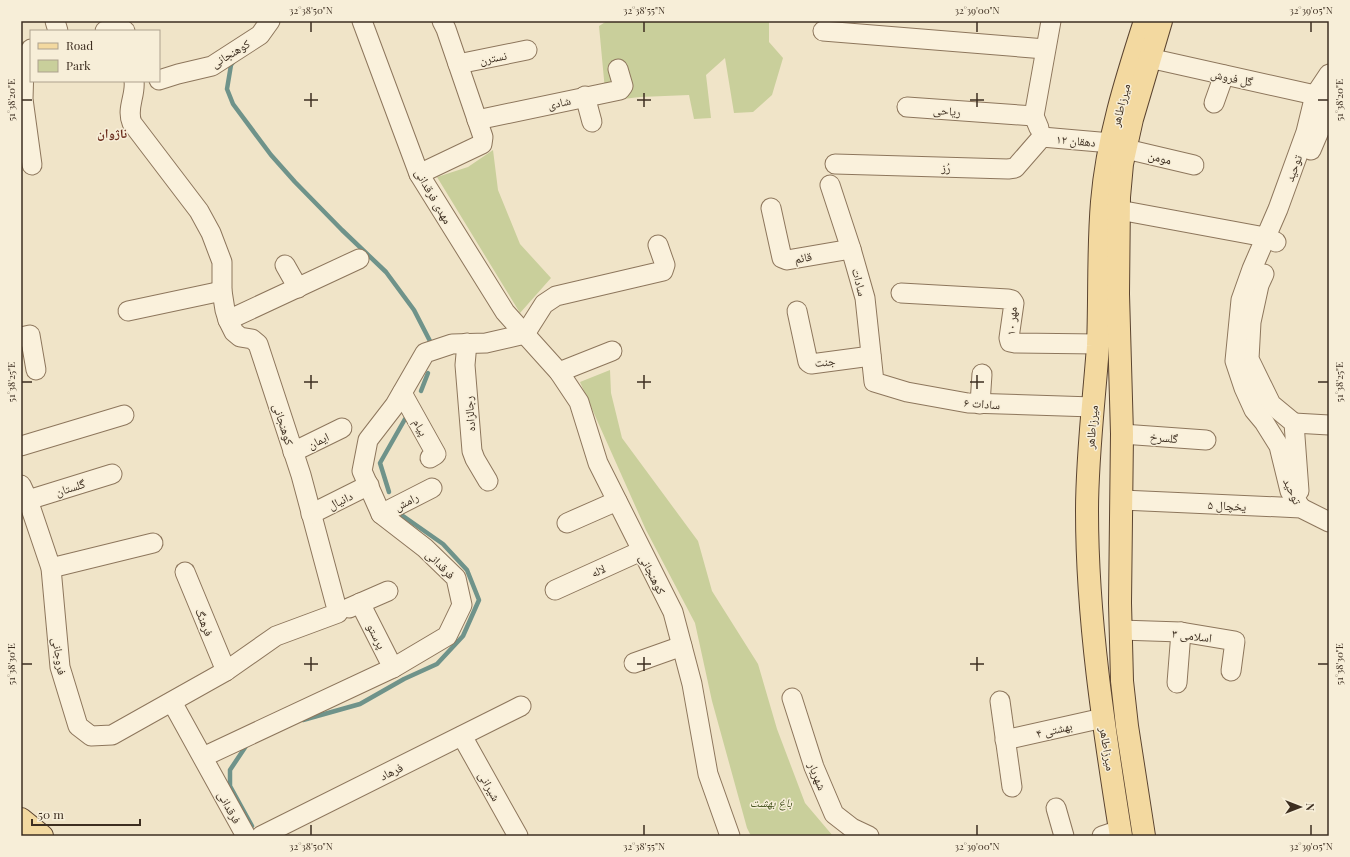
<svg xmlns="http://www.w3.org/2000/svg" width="1350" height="857" font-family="'Playfair Display','Noto Naskh Arabic',serif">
<rect width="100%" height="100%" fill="#f0e4c8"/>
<!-- green -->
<g fill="#c9cf9b">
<path d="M607,21h162v21l14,16 -11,37 -19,17 -19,1 -9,-55 -19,17 5,43 -17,1 -5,-24 -49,2 -34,4 -7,-75z"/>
<path d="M493,150l5,40 22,54 31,34 -31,35 -83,-136 31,-10z"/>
<path d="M610,370l1,23 11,45 76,103 14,50 46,73 19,65 28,74 28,33h-82l-4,-8 -35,-127 -17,-78 -49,-93 -66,-148z"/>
</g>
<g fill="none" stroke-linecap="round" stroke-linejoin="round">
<!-- stream -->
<g stroke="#6f938a" stroke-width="4.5">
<path d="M234,61l-3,4 -4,24 6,15 38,51 24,27 47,48 44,42 28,38 17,33"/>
<path d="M421,391l7,-18"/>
<path d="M389,492l-9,-29 25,-44"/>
<path d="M303,720l57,-16 44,-25 33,-15 26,-28 16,-36 -12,-30 -24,-26 -40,-28"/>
<path d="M248,743l-18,27v16l22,40"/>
</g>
<!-- minor casing -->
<g stroke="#8d765c" stroke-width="21">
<g id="minor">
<path d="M55,21l3,10"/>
<path d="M362,21l57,153 86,138 54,60 20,30 19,61 75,149 19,72 16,90 22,62"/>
<path d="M105,31l17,-2 3,2"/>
<path d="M823,31l222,18"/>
<path d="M31,49l-7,17 -1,33 9,66"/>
<path d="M1149,58l166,37 12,4"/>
<path d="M458,64l69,-14"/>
<path d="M159,80l19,-6 34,-8 48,-31 10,-14"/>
<path d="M585,96l7,26"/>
<path d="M1214,103l10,-28"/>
<path d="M907,107l127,9"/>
<path d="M477,120l143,-30 3,-4 -5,-17"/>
<path d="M1039,128l-5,-12 17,-95"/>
<path d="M1042,137l69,6"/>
<path d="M1126,149l68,16"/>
<path d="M1311,150l18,-42"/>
<path d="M835,164l173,5 7,-1 27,-31"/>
<path d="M419,174l63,-30 1,-7 -37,-108 -4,-8"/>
<path d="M830,185l21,64 14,49 9,84 33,10 61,11 125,4"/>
<path d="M771,208l11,50 5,2 64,-11"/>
<path d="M1119,210l146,27 11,5"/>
<path d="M285,265l13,23"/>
<path d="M1264,274l-5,11 -8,37 -2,37 22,45 23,19 5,68"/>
<path d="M901,293l107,6 4,1 2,3 -5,35 1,4 5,1 83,1"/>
<path d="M128,311l94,-20"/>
<path d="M797,311l11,51 3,2 60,-8"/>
<path d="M228,320l131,-61"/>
<path d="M21,337l9,-2 6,35"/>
<path d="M467,343l-2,22 7,86 3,8 13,22"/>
<path d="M559,372l53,-21"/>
<path d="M402,393l34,61 -1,1 -5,3"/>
<path d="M980,404l2,-30"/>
<path d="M1294,423l35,2"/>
<path d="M1122,434l84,6"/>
<path d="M21,446l103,-31"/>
<path d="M293,452l49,-24"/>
<path d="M21,485l7,15 23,68 9,99 18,59 13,10 21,-1 114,-64 50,-35 62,-23 -37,-138 -43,-131 -6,-5 -12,-2 -6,-5 -6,-12 -3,-10 -3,-19v-29l-11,-29 -12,-22 -67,-88c-6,-14 4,-28 2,-42"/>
<path d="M28,500l84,-26"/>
<path d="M1122,500l179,8 28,14"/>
<path d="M1301,508l-11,-17 -11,-45 -15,-24 -10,-12 -10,-22 -9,-27 6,-61 11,-31 26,-60 28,-77 9,-37 14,-21"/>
<path d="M311,514l58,-29"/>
<path d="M381,514l51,-26"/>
<path d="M567,523l50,-22"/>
<path d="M51,568l102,-25"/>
<path d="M185,572l41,99"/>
<path d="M555,590l86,-39"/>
<path d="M360,603l33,65"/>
<path d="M349,608l39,-17"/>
<path d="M1120,630l61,2 54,9 -4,30"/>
<path d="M634,663l48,-17"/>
<path d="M1177,683l4,-51"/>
<path d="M792,698l22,69 20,47 18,14 17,8"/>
<path d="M1000,701l12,86"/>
<path d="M172,702l74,134"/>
<path d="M462,736l56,100"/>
<path d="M1005,740l98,-22"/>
<path d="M203,757l190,-89 54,-32 15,-31 -6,-27 -31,-30 -44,-34 -19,-43 6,-31 27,-35 30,-52 27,-9 34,-1 39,-9 19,-30 12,-8 107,-25 2,-6 -7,-20"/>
<path d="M1056,808l8,28"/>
<path d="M261,836l260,-130"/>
<path d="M1102,836l18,-6"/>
</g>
</g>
<!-- major casing -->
<g stroke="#5b4430" stroke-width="24">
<g id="major">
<path d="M21,819l21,17"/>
<path d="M1121,836c-17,-107 -34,-216 -34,-325 0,-55 7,-110 11,-165 2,-48 0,-96 4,-144 5,-62 24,-122 43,-181"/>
<path d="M1144,836l-17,-110 -5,-45 -2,-78 2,-169 -4,-140 1,-97 3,-33 10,-45 29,-98"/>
</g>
</g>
<!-- minor -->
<use href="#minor" stroke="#faf1dc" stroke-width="19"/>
<!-- major -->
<use href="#major" stroke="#f3d9a0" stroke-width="22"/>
</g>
<!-- ticks -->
<path fill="none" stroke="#3d2e20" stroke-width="1.5" d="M311,22v10M644,22v10M977,22v10M1311,22v10M311,93v14M644,93v14M977,93v14M22,100h10M304,100h14M637,100h14M970,100h14M1318,100h10M311,375v14M644,375v14M977,375v14M22,382h10M304,382h14M637,382h14M970,382h14M1318,382h10M311,657v14M644,657v14M977,657v14M22,664h10M304,664h14M637,664h14M970,664h14M1318,664h10M311,825v10M644,825v10M977,825v10M1311,825v10"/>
<g text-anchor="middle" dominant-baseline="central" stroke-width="3" stroke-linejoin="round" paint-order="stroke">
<!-- street labels -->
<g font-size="12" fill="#3d2e20" stroke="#f7eed8">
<text transform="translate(230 53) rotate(-31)">کوهنجانی</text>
<text transform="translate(493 57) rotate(-11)">نسترن</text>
<text transform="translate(1232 77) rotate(12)">گل فروش</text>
<text transform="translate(559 102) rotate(-12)">شادی</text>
<text transform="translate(1120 105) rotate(-75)">میرزاطاهر</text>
<text transform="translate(947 110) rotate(4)">ریاحی</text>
<text transform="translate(1076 140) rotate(5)">دهقان ۱۲</text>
<text transform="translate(1160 157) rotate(13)">مومن</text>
<text transform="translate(946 167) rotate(2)">رُز</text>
<text transform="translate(1293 168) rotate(-70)">توحید</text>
<text transform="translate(434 196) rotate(60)">مهدی فرقدانی</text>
<text transform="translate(803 257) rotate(-10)">قائم</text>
<text transform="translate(860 282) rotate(76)">سادات</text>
<text transform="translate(1011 321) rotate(-86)">مهر ۱۰</text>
<text transform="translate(825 361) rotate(-5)">جنت</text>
<text transform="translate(982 403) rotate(4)">سادات ۶</text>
<text transform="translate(469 414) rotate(-94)">رجالزاده</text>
<text transform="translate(284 424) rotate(72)">کوهنجانی</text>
<text transform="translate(421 427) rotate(61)">پیام</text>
<text transform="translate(1091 427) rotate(-85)">میرزاطاهر</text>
<text transform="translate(1164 437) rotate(4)">گلسرخ</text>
<text transform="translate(318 440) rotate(-26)">ایمان</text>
<text transform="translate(70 487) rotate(-17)">گلستان</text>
<text transform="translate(1293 491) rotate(65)">توحید</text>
<text transform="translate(340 500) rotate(-26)">دانیال</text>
<text transform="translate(406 501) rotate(-27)">رامش</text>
<text transform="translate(1227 505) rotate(3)">یخچال ۵</text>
<text transform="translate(441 564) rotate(45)">فرقدانی</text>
<text transform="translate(598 570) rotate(-24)">لاله</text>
<text transform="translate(653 574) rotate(63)">کوهنجانی</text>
<text transform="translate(205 622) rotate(68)">فرهنگ</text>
<text transform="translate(1192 635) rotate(7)">اسلامی ۳</text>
<text transform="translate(377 636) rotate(63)">پرستو</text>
<text transform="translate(60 656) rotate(81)">فروجانی</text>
<text transform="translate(1054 729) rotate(-13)">بهشتی ۴</text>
<text transform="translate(1108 749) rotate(81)">میرزاطاهر</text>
<text transform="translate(391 771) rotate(-26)">فرهاد</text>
<text transform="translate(818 776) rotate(68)">شهریار</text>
<text transform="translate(490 786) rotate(61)">شیرانی</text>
<text transform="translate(230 807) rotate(61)">فرقدانی</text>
</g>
<!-- park labels -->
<g font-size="12" font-style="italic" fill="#4d5a26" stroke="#f7eed8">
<text x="771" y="802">باغ بهشت</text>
</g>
<!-- neighbourhood labels -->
<g font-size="13" font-weight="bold" fill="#6b2e1e" stroke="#f7eed8">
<text x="112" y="132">ناژوان</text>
</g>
</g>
<!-- border -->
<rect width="1350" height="857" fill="none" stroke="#f7eed8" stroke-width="44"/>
<!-- legend -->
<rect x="30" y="30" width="130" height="52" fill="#f7eed8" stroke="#ada18e"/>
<rect x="38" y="43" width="20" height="6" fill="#f3d9a0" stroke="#ada18e"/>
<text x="66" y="50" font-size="12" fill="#3d2e20">Road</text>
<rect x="38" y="60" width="20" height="12" fill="#c9cf9b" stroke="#ada18e"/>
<text x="66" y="70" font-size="12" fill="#3d2e20">Park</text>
<!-- north arrow -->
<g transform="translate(1300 807) rotate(90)" stroke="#f7eed8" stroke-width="3" paint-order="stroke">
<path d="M0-3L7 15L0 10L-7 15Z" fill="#3d2e20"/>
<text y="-6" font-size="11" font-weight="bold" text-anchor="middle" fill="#3d2e20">N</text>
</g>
<!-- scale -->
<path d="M32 819v6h108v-6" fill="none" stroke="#3d2e20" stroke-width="2"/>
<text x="38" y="819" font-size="12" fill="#3d2e20" stroke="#f7eed8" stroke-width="3" paint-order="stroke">50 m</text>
<rect x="22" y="22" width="1306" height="813" fill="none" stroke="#3d2e20" stroke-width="1.5"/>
<g font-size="10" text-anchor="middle" fill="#3d2e20">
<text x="311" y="14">32°38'50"N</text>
<text x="644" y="14">32°38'55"N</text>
<text x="977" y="14">32°39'00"N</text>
<text x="1311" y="14">32°39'05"N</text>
<text transform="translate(1339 100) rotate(-90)" y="4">51°38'20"E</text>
<text transform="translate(11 100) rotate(-90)" y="4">51°38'20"E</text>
<text transform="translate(1339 382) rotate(-90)" y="4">51°38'25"E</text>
<text transform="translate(11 382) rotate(-90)" y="4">51°38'25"E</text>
<text transform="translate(1339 664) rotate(-90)" y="4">51°38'30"E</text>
<text transform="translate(11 664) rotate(-90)" y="4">51°38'30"E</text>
<text x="311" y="850">32°38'50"N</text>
<text x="644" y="850">32°38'55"N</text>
<text x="977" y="850">32°39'00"N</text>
<text x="1311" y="850">32°39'05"N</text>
</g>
</svg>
